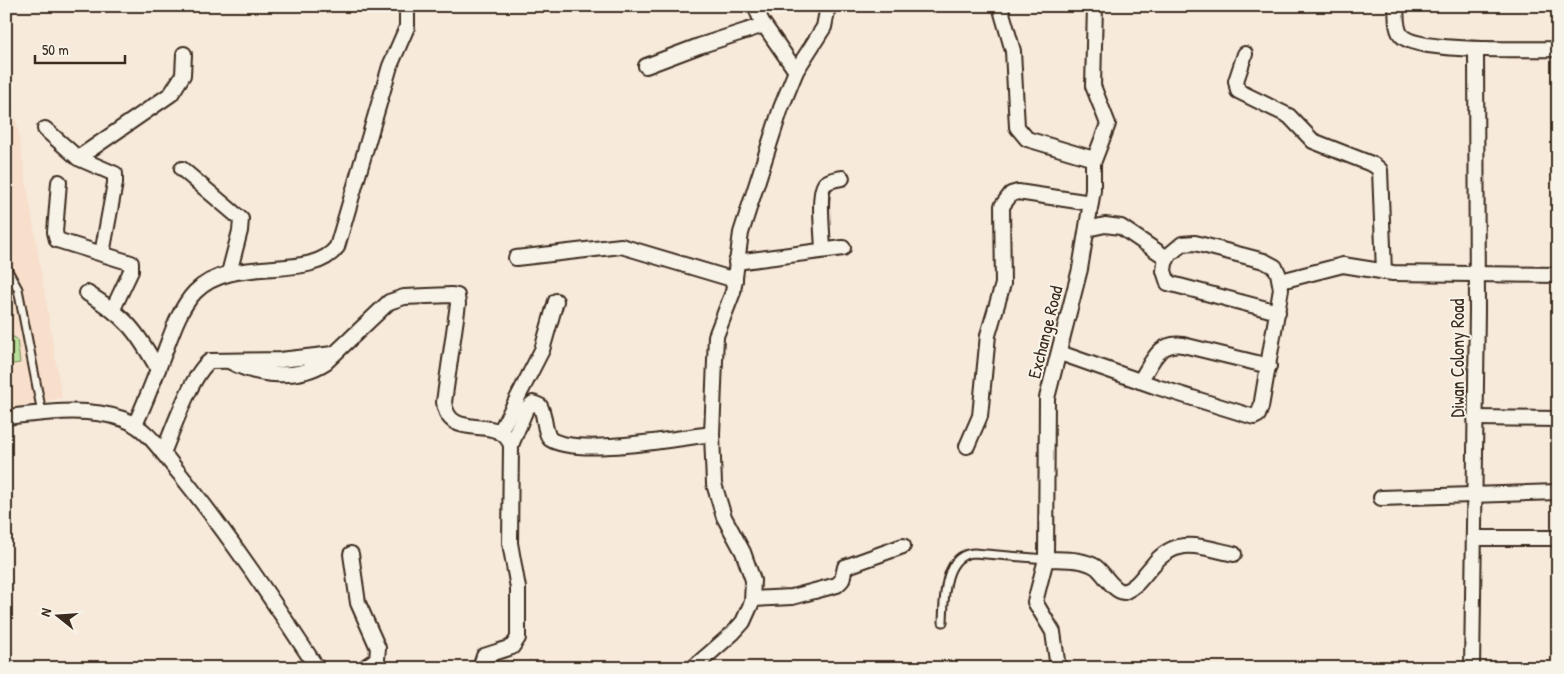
<svg xmlns="http://www.w3.org/2000/svg" width="1564" height="674" font-family="'Patrick Hand',sans-serif">
<rect width="100%" height="100%" fill="#f7eadb"/>
<filter id="ink" filterUnits="userSpaceOnUse"><feTurbulence type="fractalNoise" baseFrequency=".02" numOctaves="2"/><feDisplacementMap in="SourceGraphic" scale="10" xChannelSelector="R" yChannelSelector="G"/><feConvolveMatrix kernelMatrix="1 2 1 2 8 2 1 2 1" color-interpolation-filters="sRGB"/></filter>
<g filter="url(#ink)">
<!-- built -->
<path fill="#f7dfcb" d="M6,58l56,340 -56,11z"/>
<!-- green -->
<path fill="#b7df9b" stroke="#79845c" d="M6,333l11,6 3,24 -14,2z"/>
<g fill="none" stroke-linecap="round" stroke-linejoin="round">
<!-- service casing -->
<g stroke="#3b2a1e" stroke-width="11">
<g id="service">
<path d="M6,267l12,22 24,124"/>
<path d="M943,622c1,-21 0,-68 31,-69l72,6"/>
</g>
</g>
<!-- minor casing -->
<g stroke="#3b2a1e" stroke-width="18">
<g id="minor">
<path d="M755,6l7,16 34,49"/>
<path d="M1000,6l13,45 4,76 10,12 67,20"/>
<path d="M1396,6c1,9 -1,23 6,30 16,17 128,13 156,13"/>
<path d="M1245,54l-9,27 2,10 51,25 24,25 61,24 6,5 4,102"/>
<path d="M646,66l53,-20 65,-21"/>
<path d="M45,129l33,29 37,16v9l-13,71"/>
<path d="M78,158l93,-64 12,-19 1,-21"/>
<path d="M182,169l59,50 -1,12 -11,42"/>
<path d="M59,182l-4,50 2,8 74,23v8l-18,38"/>
<path d="M1087,229l18,-4 16,2 46,31"/>
<path d="M823,250c0,-11 -6,-61 3,-67 4,-3 11,-4 16,-5"/>
<path d="M516,258l105,-12 114,34"/>
<path d="M736,262l107,-14"/>
<path d="M1281,281l62,-16 50,8 165,2"/>
<path d="M87,293c39,24 49,37 71,76"/>
<path d="M1060,353l97,34 97,30 4,-2 3,-8 20,-118 -3,-16 -3,-6 -11,-6 -69,-18 -13,1 -13,11 -4,8 -1,8 4,12 110,29"/>
<path d="M229,361c28,15 68,20 97,1l63,-60 15,-5 47,-2 6,1 1,8 -14,98c5,42 54,10 67,43l-1,98 8,45v50l-6,9 -28,9 -4,12"/>
<path d="M1140,381c12,-18 18,-40 43,-36l86,21"/>
<path d="M6,417c39,-4 79,-11 117,2 24,8 40,35 56,54 50,62 94,128 138,195"/>
<path d="M1475,418l83,1"/>
<path d="M135,425c9,-20 17,-40 25,-61 10,-24 17,-53 35,-72 38,-39 115,-9 142,-45l53,-181 17,-39v-21"/>
<path d="M500,432l42,-82 14,-49"/>
<path d="M511,445l15,-36 7,-6 7,3c6,11 3,23 10,33 27,18 127,-1 162,-5"/>
<path d="M967,446l13,-30 8,-81 15,-51 -1,-78 9,-12 7,-2 73,11"/>
<path d="M163,453c9,-21 29,-80 47,-92l70,-1 53,-6"/>
<path d="M1381,498l177,-6"/>
<path d="M1474,538h84"/>
<path d="M351,554l7,49 20,45 -1,11 -13,9"/>
<path d="M1046,559c16,1 36,-1 50,8 9,7 17,24 28,25 14,-6 18,-15 28,-26 24,-31 49,-19 82,-12"/>
<path d="M753,599l39,-2 45,-12 5,-5 3,-13 58,-21"/>
<path d="M693,668l40,-35 10,-11 9,-20 1,-22 -10,-28 -19,-35 -10,-33 -2,-50 4,-98 17,-44 8,-59 40,-125 15,-37 28,-44 4,-21"/>
<path d="M1058,668l-5,-36 -18,-30 11,-43 1,-161 33,-129 13,-79v-27l15,-39 -15,-38 2,-80"/>
<path d="M1472,668l5,-357 -1,-262"/>
</g>
</g>
<!-- service -->
<use href="#service" stroke="#f7f3e8" stroke-width="7"/>
<!-- minor -->
<use href="#minor" stroke="#f7f3e8" stroke-width="14"/>
</g>
</g>
<g text-anchor="middle" dominant-baseline="central" stroke-width="4" stroke-linejoin="round" paint-order="stroke">
<!-- street labels -->
<g font-size="18" fill="#3b2a1e" stroke="#f7f3e8">
<text transform="translate(1045 332) rotate(-76)">Exchange Road</text>
<text transform="translate(1457 358) rotate(-90)">Diwan Colony Road</text>
</g>
</g>
<!-- margin -->
<rect width="1564" height="674" fill="none" stroke="#f7f3e8" stroke-width="25"/>
<rect x="12" y="12" width="1539" height="649" fill="none" stroke="#3b2a1e" stroke-width="2" filter="url(#ink)"/>
<!-- north arrow -->
<g transform="translate(58 616) rotate(287)" stroke="#f7f3e8" stroke-width="4" paint-order="stroke">
<path d="M0-4L9 19L0 12L-9 19Z" fill="#3b2a1e"/>
<text y="-8" font-size="14" font-weight="bold" text-anchor="middle" fill="#3b2a1e">N</text>
</g>
<!-- scale -->
<path d="M35 55v8h90v-8" fill="none" stroke="#3b2a1e" stroke-width="2.5"/>
<text x="42" y="55" font-size="15" fill="#3b2a1e" stroke="#f7f3e8" stroke-width="4" paint-order="stroke">50 m</text>
</svg>
